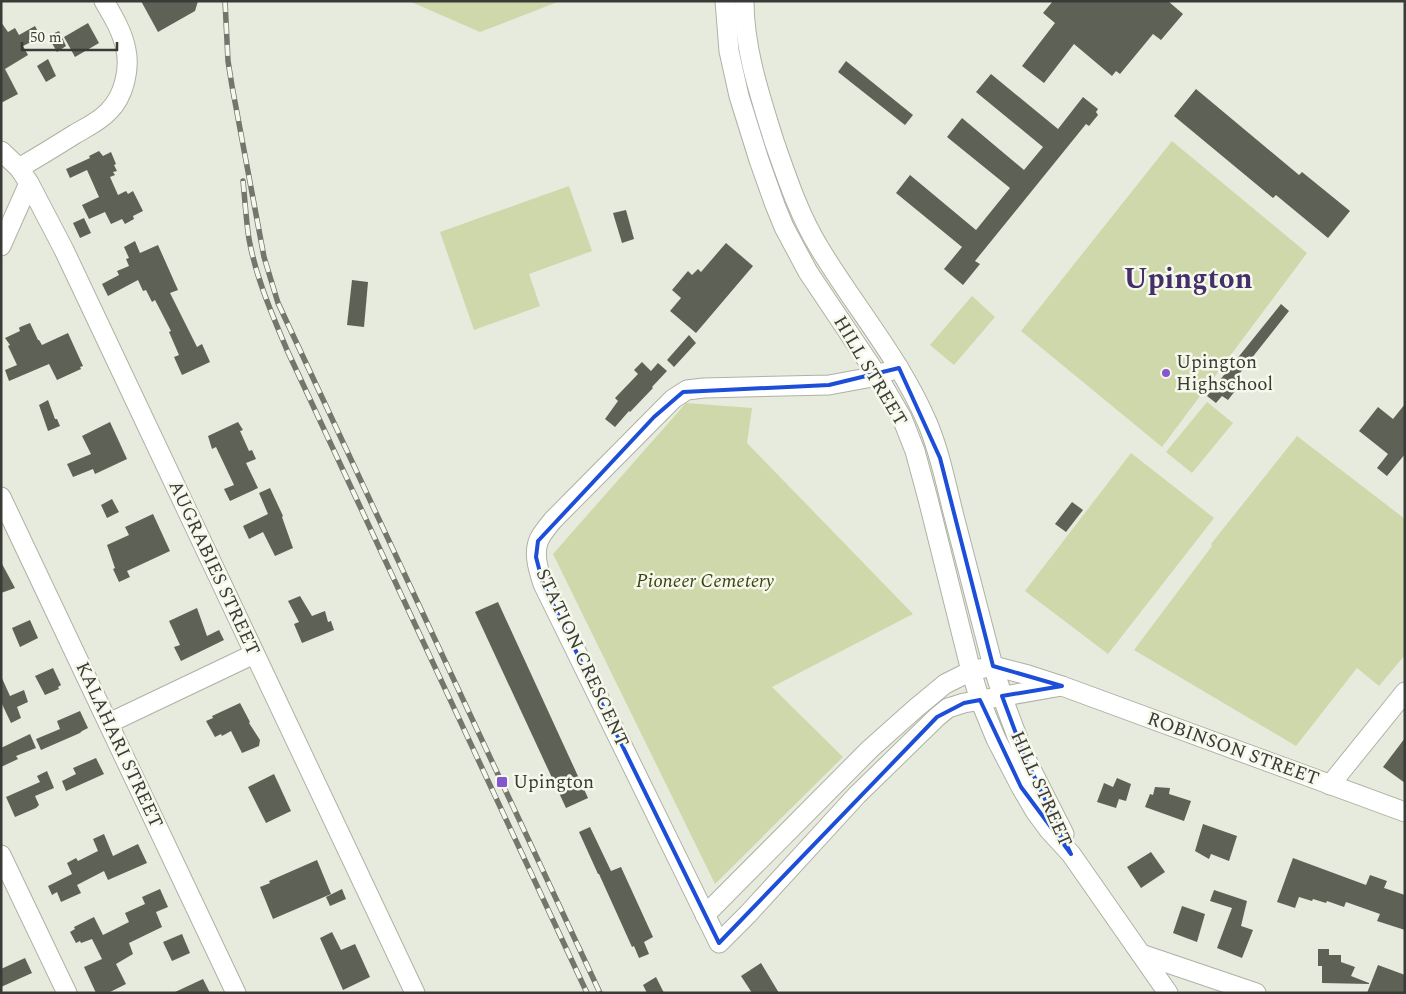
<svg xmlns="http://www.w3.org/2000/svg" width="1406" height="994" font-family="Spectral,serif">
<rect width="100%" height="100%" fill="#e7ebdd"/>
<!-- green -->
<g fill="#ced8aa">
<path d="M409,1h151l-80,31z"/>
<path d="M1172,141l135,112 -145,194 -141,-116z"/>
<path d="M569,186l23,65 -63,23 11,32 -66,24 -34,-98z"/>
<path d="M972,296l23,21 -41,48 -24,-20z"/>
<path d="M1207,402l26,21 -41,50 -26,-21z"/>
<path d="M686,403l66,5 -5,35 166,171 -141,73 71,70 -128,127 -162,-330z"/>
<path d="M1297,436l108,83v136l-26,31 -22,-18 -61,78 -162,-96 78,-104 -1,-2z"/>
<path d="M1131,453l83,65 -106,136 -83,-63z"/>
</g>
<!-- building -->
<g fill="#5e6155">
<path d="M141,1h57l-3,10 -37,21z"/>
<path d="M1053,1h115l15,13 -22,26 -8,-6 -33,40 -4,-3 -4,5 -38,-32 -30,39 -22,-17 33,-43 -12,-10z"/>
<path d="M1,22l7,10 7,-4 4,7 16,-9 6,11 -18,9 5,9 -23,14 13,25 -17,9z"/>
<path d="M88,23l11,20 -24,14 -11,-20z"/>
<path d="M59,31l7,15 -9,6 -9,-16z"/>
<path d="M48,59l8,17 -10,6 -9,-16z"/>
<path d="M846,61l67,54 -8,10 -67,-53z"/>
<path d="M991,74l67,55 25,-32 15,12 -2,3 2,3 -9,11 -3,-2 -111,137 5,3 -17,21 -19,-16 18,-22 -66,-54 14,-18 66,55 34,-42 -63,-51 15,-19 62,52 19,-23 -67,-55z"/>
<path d="M1196,89l103,86 3,-3 48,39 -22,27 -52,-43 -3,3 -99,-82z"/>
<path d="M99,151l4,5 8,-4 5,12 -2,1 3,6 -4,1 2,3 -5,2 8,18 8,-4 2,3 5,-3 10,20 -10,5 1,3 -9,5 -3,-5 -11,5 -6,-12 -16,7 -7,-14 17,-8 -12,-27 -17,8 -4,-9 24,-11 -1,-2z"/>
<path d="M626,210l8,29 -12,4 -9,-30z"/>
<path d="M84,218l7,15 -11,5 -7,-15z"/>
<path d="M135,241l5,12 18,-8 20,45 -8,3 27,54 5,-3 8,18 -28,13 -8,-18 5,-2 -10,-23 2,-1 -16,-31 -3,2 -6,-12 -3,1 -5,-11 -30,16 -6,-12 17,-9 -2,-4 12,-5 -3,-7 3,-1 -5,-11z"/>
<path d="M726,243l27,23 -57,67 -26,-22 11,-13 -9,-8 16,-19 4,4 6,-6 3,3z"/>
<path d="M352,280l16,2 -4,45 -17,-2z"/>
<path d="M1281,304l8,7 -53,67 6,4 -14,18 -6,-4 -6,7 -9,-7z"/>
<path d="M30,323l8,17h1l3,5 26,-12 15,33 -3,1 1,2 -24,11 -8,-16 -40,17 -4,-11 12,-5 -9,-19 2,-1 -5,-7 15,-7 -1,-3 1,-1z"/>
<path d="M689,335l7,8 -22,24 -7,-7z"/>
<path d="M642,362l9,9 7,-8 9,8 -15,16 1,1 -23,24 -1,-1 -14,16 -10,-8 13,-18 -3,-3 23,-24 -4,-4z"/>
<path d="M48,400l7,19h2l3,7 -12,5 -9,-26z"/>
<path d="M1405,404v50l-18,22 -10,-8 11,-14 -29,-23 19,-24 15,12z"/>
<path d="M110,422l17,37 -32,15 -2,-5 -20,8 -6,-13 24,-10 -9,-18z"/>
<path d="M238,422l5,8 -3,1 9,20 3,-1 4,9 -10,4 12,25 -28,13 -6,-12 10,-4 -18,-38 -4,2 -4,-13z"/>
<path d="M270,488l13,28 -1,1 11,31 -18,8 -12,-24 -14,7 -6,-13 25,-12 -9,-21z"/>
<path d="M112,499l7,13 -12,6 -6,-13z"/>
<path d="M1072,502l11,8 -17,22 -11,-8z"/>
<path d="M153,514l17,37 -43,20 3,6 -11,5 -6,-13 2,-1 -8,-23 22,-10 -4,-8z"/>
<path d="M1,562l14,26 -14,5z"/>
<path d="M300,596l12,20 13,-5 3,11 3,-1 3,9 -32,13 -8,-19 5,-2 -11,-21z"/>
<path d="M498,602l90,196 -22,10 -91,-196z"/>
<path d="M197,608l10,28 12,-6 5,10 -43,21 -7,-14 6,-2 -11,-24z"/>
<path d="M30,620l8,18 -18,9 -8,-19z"/>
<path d="M53,668l8,17 -3,2 1,2 -14,6 -10,-19z"/>
<path d="M1,676l9,20 14,-6 4,12 -11,5 4,11 -10,5 -10,-21z"/>
<path d="M240,703l10,19 -1,1 11,17 -1,6 -17,7 -11,-22 -9,5 -1,-2 -6,3 -9,-16 7,-3 -1,-2z"/>
<path d="M80,711l8,17 -6,3 -2,2 -39,17 -5,-11 24,-10 -3,-8z"/>
<path d="M30,734l6,14 -20,8 2,3 -17,8v-19z"/>
<path d="M1405,738v45l-22,-16z"/>
<path d="M96,758l8,16 -38,17 -4,-10 14,-7 -3,-6z"/>
<path d="M47,771l7,17 -19,8 4,9 -3,3 -21,9 -9,-20 34,-15 -3,-6z"/>
<path d="M274,774l17,37 -25,12 -18,-36z"/>
<path d="M1117,778l14,6 -5,17 -7,-2 -3,9 -19,-6 7,-19 9,4z"/>
<path d="M1155,787l15,1 -1,6 22,7 -7,20 -39,-14 5,-13 3,1z"/>
<path d="M1203,824l34,12 -8,25 -18,-7 -2,5 -14,-8z"/>
<path d="M590,827l21,44 10,-4 32,70 -9,5 5,12 -10,4 -5,-12 -2,1 -33,-73h-1l-19,-42z"/>
<path d="M104,834l9,22 25,-12 9,19 -39,17 -4,-9 -27,14 4,8 -20,9 -4,-10 -5,3 -4,-9 24,-12 -5,-11 9,-5 2,3 20,-10 -5,-12z"/>
<path d="M1151,852l14,20 -24,16 -14,-21z"/>
<path d="M1293,858l73,27 4,-10 17,6 -3,7 21,7v35l-28,-9 3,-7 -34,-12 -2,5 -17,-6 -1,2 -13,-4 -1,2 -13,-4 -4,11 -18,-6z"/>
<path d="M317,860l14,34 -58,25 -13,-32 10,-4 -1,-2z"/>
<path d="M160,889l8,18 -12,5 6,15 -33,16 4,11 -17,10 10,20 -18,9h-12l-12,-26 18,-8 -10,-20 -11,4 -1,-2 -4,2 -6,-11 5,-3 -1,-2 20,-10 9,18 26,-13 -4,-9 20,-9 -3,-7z"/>
<path d="M342,889l4,10 -16,7 -4,-9z"/>
<path d="M1214,890l33,11 -6,25 12,4 -11,28 -25,-10 15,-40 -22,-7z"/>
<path d="M1182,906l23,8 -8,28 -24,-9z"/>
<path d="M332,932l9,18 14,-6 15,33 -27,13 -23,-52z"/>
<path d="M182,934l8,19 -18,8 -9,-19z"/>
<path d="M1318,949h11v6h12v7l14,5 -4,9 18,7v1l-47,-1v-17h-4z"/>
<path d="M25,958l7,15 -31,14v-18z"/>
<path d="M761,963l18,30h-27l-11,-17z"/>
<path d="M1378,965l27,10v18h-38z"/>
<path d="M656,977l8,16h-17l-4,-8z"/>
<path d="M203,979l7,14h-37z"/>
</g>
<g fill="none" stroke-linecap="round" stroke-linejoin="round">
<!-- minor casing -->
<g stroke="#aeb1a4" stroke-width="21">
<g id="minor">
<path d="M725,1l4,50 10,45 20,64 16,45 9,22 24,45 69,103 25,43 13,33 13,48 43,172 9,29 16,39 25,48 14,24 14,19 22,24 97,139"/>
<path d="M744,1c0,48 16,95 30,140 13,37 25,74 46,108 35,58 80,110 107,173 13,30 19,63 27,94 13,50 26,100 39,150l13,41 18,48 40,79"/>
<path d="M1,151l18,17 10,15 35,67 351,743"/>
<path d="M19,168c19,-11 37,-22 56,-34 12,-7 25,-13 34,-23 15,-15 21,-42 17,-61 -3,-17 -13,-34 -22,-49"/>
<path d="M1,246l28,-63"/>
<path d="M899,368l-32,10 -38,7 -125,3 -17,2 -14,9 -120,121c-4,5 -9,11 -12,16 -9,14 -3,33 2,48l176,359 29,-29 109,-119 80,-78 11,-9 16,-5 98,-17"/>
<path d="M1,497l235,496"/>
<path d="M109,723l145,-69"/>
<path d="M1330,785l75,-93"/>
<path d="M1,855l66,138"/>
<path d="M705,915l165,-166 46,-41 29,-24 26,-13 22,-5 35,9 34,11 343,126"/>
<path d="M1141,954l115,39"/>
</g>
</g>
<!-- minor -->
<use href="#minor" stroke="#fff" stroke-width="19"/>
<!-- rail casing -->
<g stroke="#74766e" stroke-width="5.5">
<g id="rail">
<path d="M225,1l3,60 4,25 32,171 14,46 322,690"/>
<path d="M243,181c2,19 3,39 6,58 7,39 23,75 38,111l300,643"/>
</g>
</g>
<!-- rail -->
<use href="#rail" stroke="#f5f8ea" stroke-width="4" stroke-dasharray="11" stroke-linecap="butt"/>
</g>
<!-- marked area -->
<path fill="none" stroke="#1d4ed8" stroke-width="4" stroke-linejoin="round" d="M899,368l41,90 53,208 69,20 -60,10 22,59 47,99 -50,-67 -41,-87 -16,3 -27,14 -218,226 -176,-359 -7,-27 2,-16 116,-124 29,-25 146,-7z"/>
<!-- markers -->
<g fill="#8457d0" stroke="#f5f8ea" stroke-width="2">
<circle cx="1166" cy="373" r="5"/>
<rect x="496" y="776" width="12" height="12" rx="2.5"/>
</g>
<g text-anchor="middle" dominant-baseline="central" stroke-width="5" stroke-linejoin="round" paint-order="stroke">
<!-- poi labels -->
<g font-size="19" fill="#3a3b36" stroke="#f5f8ea" text-anchor="start">
<text x="1176" y="362">Upington<tspan x="1176" dy="22">Highschool</tspan></text>
<text x="513" y="782">Upington</text>
</g>
<!-- street labels -->
<g font-size="19" fill="#3a3b36" stroke="#f5f8ea">
<text transform="translate(870 371) rotate(59)">HILL STREET</text>
<text transform="translate(214 568) rotate(65)">AUGRABIES STREET</text>
<text transform="translate(582 658) rotate(65)">STATION CRESCENT</text>
<text transform="translate(119 745) rotate(65)">KALAHARI STREET</text>
<text transform="translate(1233 749) rotate(20)">ROBINSON STREET</text>
<text transform="translate(1041 789) rotate(66)">HILL STREET</text>
</g>
<!-- park labels -->
<g font-size="19" font-style="italic" fill="#3b430e" stroke="#f5f8ea">
<text x="705" y="581">Pioneer Cemetery</text>
</g>
<!-- town labels -->
<g font-size="29" font-weight="bold" fill="#442f6a" stroke="#f5f8ea">
<text x="1188" y="279">Upington</text>
</g>
</g>
<!-- border -->
<rect width="1406" height="994" fill="none" stroke="#3a3b36" stroke-width="5"/>
<!-- scale -->
<path d="M22 42v8h95v-8" fill="none" stroke="#3a3b36" stroke-width="2.5"/>
<text x="30" y="42" font-size="15" fill="#3a3b36" stroke="#f5f8ea" stroke-width="4" paint-order="stroke">50 m</text>
</svg>
